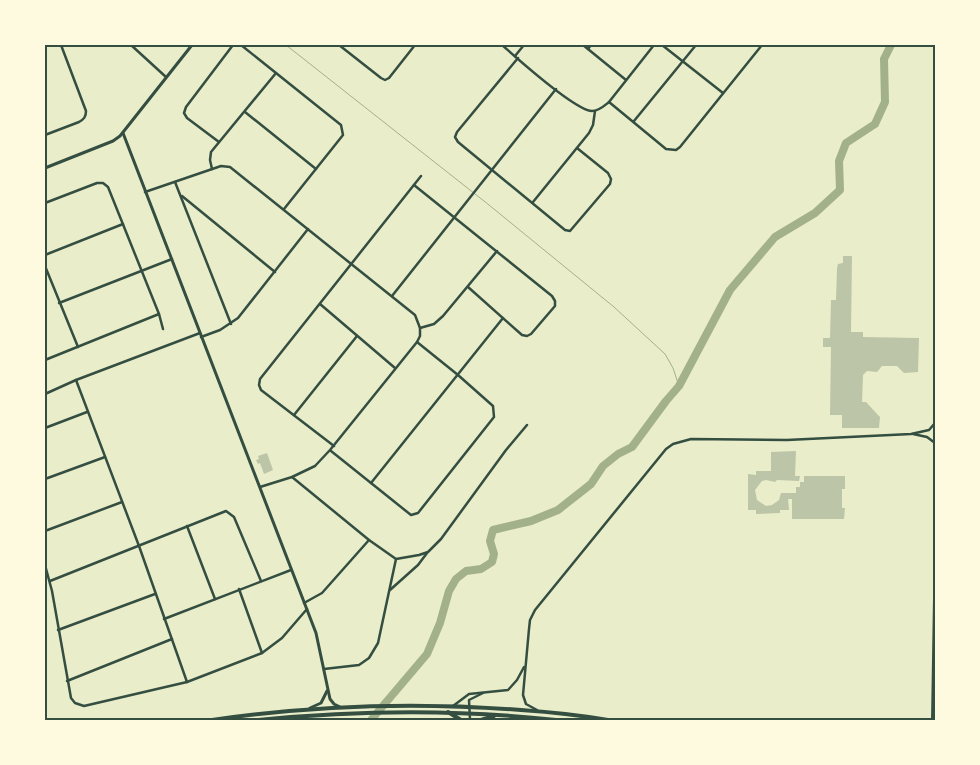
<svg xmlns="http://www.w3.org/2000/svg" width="980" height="765" font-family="'Public Sans',sans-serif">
<rect width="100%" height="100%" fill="#e9edc9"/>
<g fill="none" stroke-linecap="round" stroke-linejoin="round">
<!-- stream -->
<path stroke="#a3b18a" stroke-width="1" d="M286,45l203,160 125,102 51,47 8,14 6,18"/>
<!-- river -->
<path stroke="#a3b18a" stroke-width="8" d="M371,720l56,-66 13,-31 9,-32 7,-12 10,-8 15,-2 11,-7 2,-8 -4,-13 3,-11 38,-9 27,-11 33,-26 12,-18 15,-12 14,-7 34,-46 13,-15 51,-96 45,-53 40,-24 25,-23 -1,-29 7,-18 29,-19 10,-22 -1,-43 7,-14"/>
</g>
<!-- building -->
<g fill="#bcc5a7">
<path d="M843,256h9l-1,76h12v5l56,1 -1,34 -14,1 -7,-7h-15l-5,6 -10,-1 -4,4 -1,27h4l12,13 2,2 -1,11h-37v-13h-12l1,-68h-8v-9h7l1,-38h5l1,-32 1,-4 5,-1z"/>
<path d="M796,451l-1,25h5l-1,5 -22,-1 -2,2 -9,-2 -4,1 -7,9 2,10 9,6 6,-1 7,-5 2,-7h15v-6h4v-5h4v-6h41v13h-3v19h3l-1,11h-52v-20h-4l1,11h-9v3l-24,1v-4h-8v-36l8,1v-4h15v-19z"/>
<path d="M267,453l6,17 -9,4 -4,-11 -2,1 -2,-4 3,-1 -1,-3z"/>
</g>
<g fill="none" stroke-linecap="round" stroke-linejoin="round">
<!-- minor -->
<g stroke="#344e41" stroke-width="2.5">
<path d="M131,45l35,32"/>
<path d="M241,45l100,80 2,10 -59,74"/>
<path d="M339,45l42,33 4,2 4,-2 26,-33"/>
<path d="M502,45c16,14 72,65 90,66 7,0 12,-5 17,-9l45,-57"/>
<path d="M583,45l43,35"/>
<path d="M662,45l61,48"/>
<path d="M588,49l3,-4"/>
<path d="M515,56l9,-11"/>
<path d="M518,58l-61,74 -2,5 3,5 107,88 5,1 40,-47 1,-5 -3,-6 -31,-25"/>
<path d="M609,102l57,47 10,1 4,-3 82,-102"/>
<path d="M245,112l71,57"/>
<path d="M634,121l62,-76"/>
<path d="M45,135l34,-13c5,-3 7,-5 7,-11l-25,-66"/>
<path d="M219,142l-32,-24 -3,-5 2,-6 47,-62"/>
<path d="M212,169l-2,-9 1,-8 65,-79"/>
<path d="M175,182l56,142"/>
<path d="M414,185l138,111 3,5v5l-24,28 -4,2 -5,-1 -54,-48"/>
<path d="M145,192l76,-26 9,1 185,148 5,13v8l-3,6 -87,108 -15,16 -23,11 -32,10"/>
<path d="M182,196l93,76"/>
<path d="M533,202l56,-69 4,-8 2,-14"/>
<path d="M45,203l52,-20h6l5,4 51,127 4,15"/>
<path d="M45,255l78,-31"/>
<path d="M45,266l33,81"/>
<path d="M392,296l164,-207"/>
<path d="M59,303l113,-44"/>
<path d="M320,304l75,64"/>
<path d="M420,328l14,-4 9,-8 54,-65"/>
<path d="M201,337l19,-7 18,-12 70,-89"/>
<path d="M45,360l114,-46"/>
<path d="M76,380l63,166 48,136"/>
<path d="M45,394l31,-14 124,-47"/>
<path d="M294,415l63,-79"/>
<path d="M45,428l42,-16"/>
<path d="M913,434l14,3 8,6"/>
<path d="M334,446l-73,-56 -2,-5 1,-6 161,-203"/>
<path d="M331,451l80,64 7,-2 76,-96 -1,-11 -35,-31 -41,-33"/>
<path d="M292,477l77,63 -47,53 -18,10"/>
<path d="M45,479l60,-22"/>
<path d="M371,483l132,-165"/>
<path d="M187,526l28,73"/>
<path d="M45,531l77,-29"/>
<path d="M369,540l27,19 23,-4 9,-3 13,-13 65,-89 21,-25"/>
<path d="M45,565l7,26 19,107 4,5 9,3 103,-24 75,-29 20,-15 25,-29"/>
<path d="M50,581l176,-70 8,6 27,64"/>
<path d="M239,589l23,64"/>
<path d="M390,590l28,-25 9,-12"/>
<path d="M164,619l127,-49"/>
<path d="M58,630l97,-36"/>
<path d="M324,669l35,-4 10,-7 9,-15 18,-84"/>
<path d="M67,681l105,-42"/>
<path d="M453,706l16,-12 39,-4 9,-10 7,-13"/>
<path d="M537,710l-11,-6 -3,-9 6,-66 1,-9 5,-10 131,-161 7,-5 18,-5 96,1 124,-6 18,-4 6,-7"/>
<path d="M470,720l-1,-20 14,-7"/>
</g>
<!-- tertiary -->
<g stroke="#344e41" stroke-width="3">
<path d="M123,133l193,500 14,66 4,5 6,3"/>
<path d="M45,168l68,-27 7,-5 72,-91"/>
<path d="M310,708l11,-5 6,-12"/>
</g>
<!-- primary -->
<g stroke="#344e41" stroke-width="4">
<path d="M448,712l13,8"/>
<path d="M212,720c103,-15 206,-18 309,-10 29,2 58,5 87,10"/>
<path d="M258,720c101,-10 198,-11 298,0"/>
<path d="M481,720l13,-4"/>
<path d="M933,720l2,-122"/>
</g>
</g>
<!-- border -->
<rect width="980" height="765" fill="none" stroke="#fefae0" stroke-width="92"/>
<rect x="46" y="46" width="888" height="673" fill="none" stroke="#344e41" stroke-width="2"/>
</svg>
